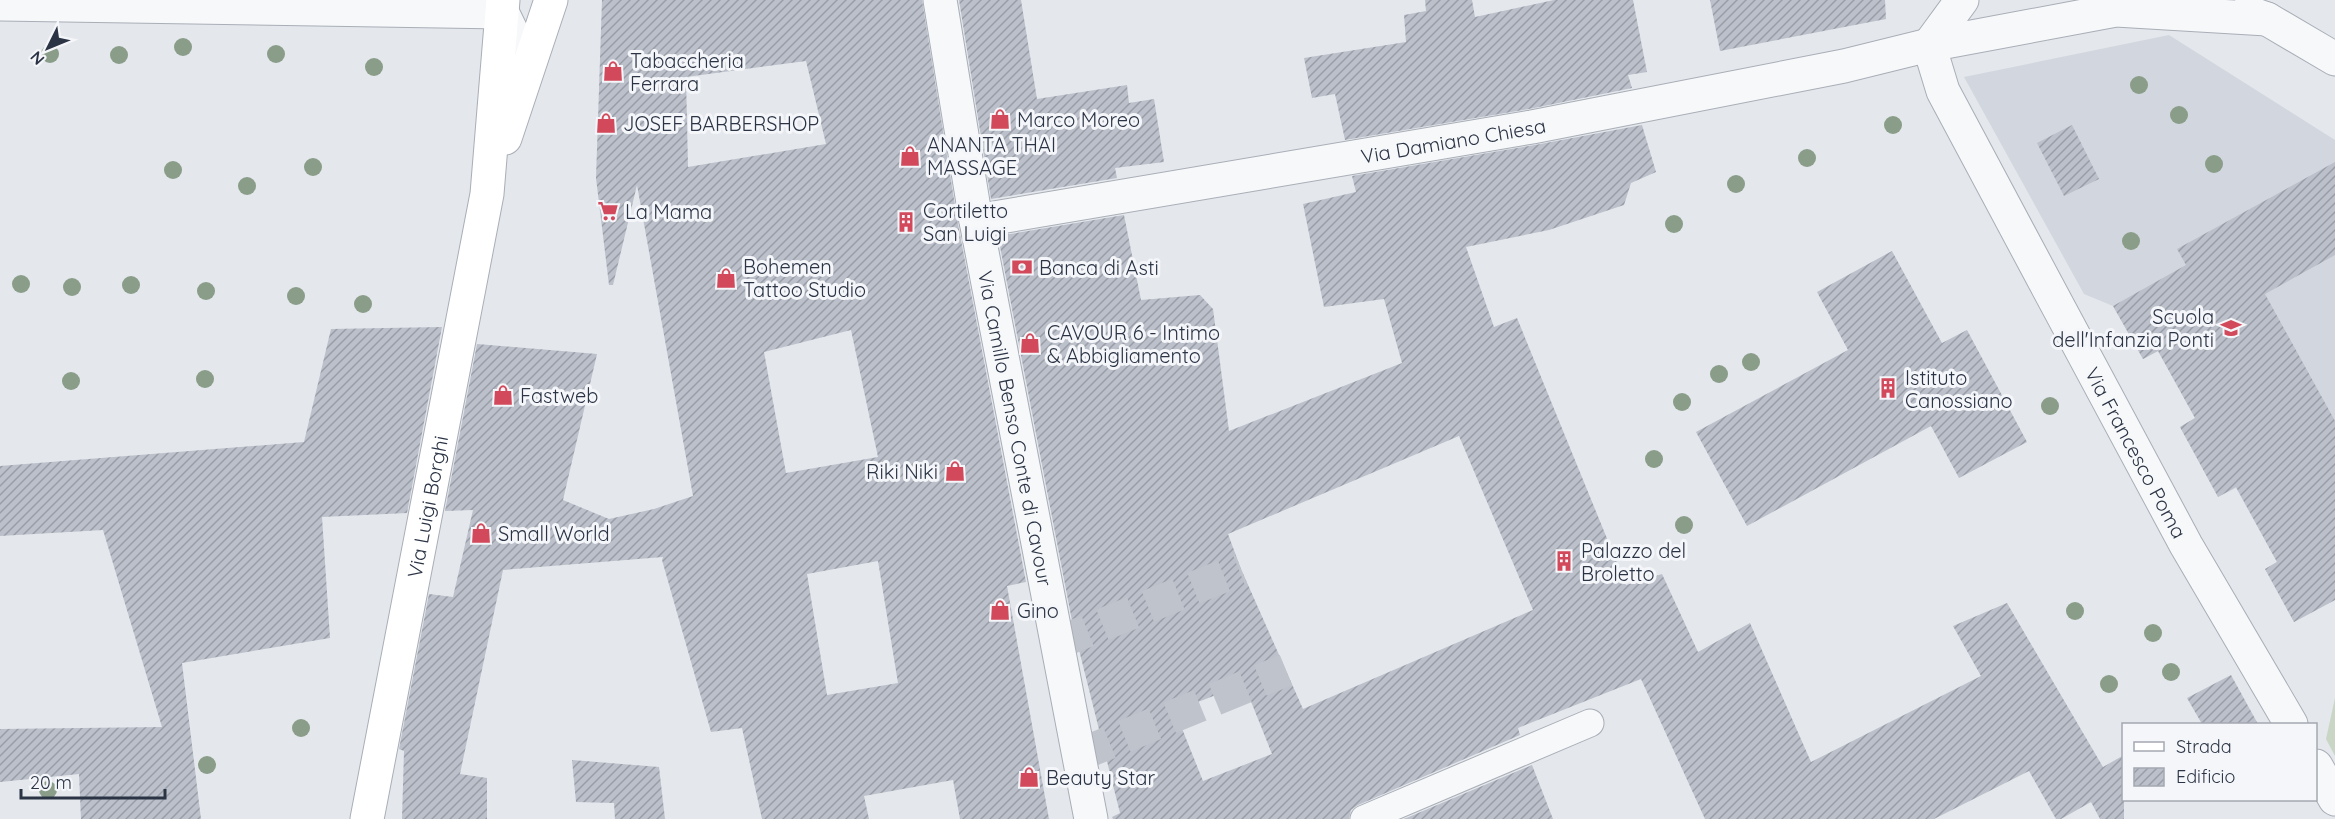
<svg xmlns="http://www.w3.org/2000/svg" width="2335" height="819" font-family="Quicksand,sans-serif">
<defs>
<pattern id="building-hatch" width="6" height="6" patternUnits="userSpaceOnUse" patternTransform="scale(1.5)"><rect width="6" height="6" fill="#bbc0ca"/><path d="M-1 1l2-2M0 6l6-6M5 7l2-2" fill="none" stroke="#989da6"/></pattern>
</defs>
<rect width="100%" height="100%" fill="#e4e7ec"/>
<!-- built -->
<path fill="#d2d6de" d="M2169,35l166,105v460l-41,22 -29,-53 12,-7 -41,-74 -18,9 -38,-70 15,-9 -37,-67 -15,8 -30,-53 -29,-12 -120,-217z"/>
<!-- green -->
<path fill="#c9d6c5" d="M2335,698v58l-9,-17z"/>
<!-- building -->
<g fill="url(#building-hatch)" fill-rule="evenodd">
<path d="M602,0h320l36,224 68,358 -19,4 42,233h-89l-7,-39 -89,16 5,23h-107l-20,-91 -31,4 -49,-172 1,-3 -160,13 -43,204 27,4v41h-85l2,-68 -5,-2 30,-155 24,3 20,-87 -28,1 32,-167 120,10 -34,146 46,19 45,-10 39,-13 -56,-311 -24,100h-4l-13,-107zM806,61l20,83 -138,23 -2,-90zM851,330l27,127 -92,16 -22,-121zM878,561l20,122 -71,12 -20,-121z"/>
<path d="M959,0h62l16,99 90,-14 2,18 25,-4 10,63 -49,6 2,10 -126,21z"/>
<path d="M1425,0h47l3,17 79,-17h79l14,72 -19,3 4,13 -103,21 -184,31 -10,-46 -23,4 -8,-40 102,-16 -2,-27 22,-4z"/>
<path d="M1710,0h175l1,19 -166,32z"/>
<path d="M1642,125l14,47 -25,11 -7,22 -75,25 -83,17 28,80 23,-9 109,267 36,-11 36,78 52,-29 61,139 170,-86 -28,-50 54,-23 96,164 21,-12v64h-24l-9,-17 -30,17h-5l-27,-48 -95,48h-229l-64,-140 -123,49 2,7 -162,70 -7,5 -2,9h-236l-1,-2 8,-4 -47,-187 -75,-390 126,-21 17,85 59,-5 13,14 16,122 173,-68 -18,-64 -60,8 -21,-103 53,-12 -4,-16 183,-31zM1459,436l74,174 -230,99 -62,-140 -13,-35zM1244,684l28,70 -69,27 -28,-70z"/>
<path d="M2072,125l27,54 -35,17 -27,-53z"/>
<path d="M2335,162v93l-70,39 70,127v179l-41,22 -29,-53 12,-7 -41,-75 -18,10 -38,-70 15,-9 -37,-67 -15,8 -30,-53 73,-41 -9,-16z"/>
<path d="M1892,251l50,92 25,-13 60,112 -68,36 -28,-52 -184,100 -51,-94 152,-82 -31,-58z"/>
<path d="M442,327l-35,186 -85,4 8,121 -148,25 19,156h-120l-2,-45 -79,8v-53l162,-2 -59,-197 -103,6v-70l304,-24 27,-113z"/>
<path d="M2231,675l27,49h-56l-15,-26z"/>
<path d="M572,760l87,7 6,52h-50l-1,-16 -38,-1z"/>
<path d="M1532,765l21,54h-149z"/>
</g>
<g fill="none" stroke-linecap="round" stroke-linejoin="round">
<!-- street-tunnel -->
<g stroke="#bfc3cb" stroke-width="33" stroke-dasharray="33 16" stroke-linecap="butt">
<path d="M1057,643l184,-74"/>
<path d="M1079,755l207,-85"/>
</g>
<!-- lane casing -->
<g stroke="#a9aeb7" stroke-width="29">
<path id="lane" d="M1364,819l226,-96"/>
</g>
<!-- street casing -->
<g stroke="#a9aeb7" stroke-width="35">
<g id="street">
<path id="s1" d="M940,0l36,221 115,598"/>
<path d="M0,4l502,8 26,53"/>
<path d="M2247,12l20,7 68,40"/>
<path id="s2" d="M1929,45l14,46 102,191 141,263 105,179"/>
<path d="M1929,45l33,-45"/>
<path id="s3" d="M976,221l556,-94 312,-61 85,-21 187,-35 151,9"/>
<path d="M2316,766l19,33"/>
</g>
</g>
<!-- secondary casing -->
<g stroke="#a9aeb7" stroke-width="35">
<g id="secondary">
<path d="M505,138l46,-138"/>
<path id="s4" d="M367,819l120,-625 16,-194"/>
</g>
</g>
<!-- lane -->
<use href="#lane" stroke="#f7f8fa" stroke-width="27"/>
<!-- street -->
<use href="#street" stroke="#f7f8fa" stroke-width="33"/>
<!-- secondary -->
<use href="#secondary" stroke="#fff" stroke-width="33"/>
</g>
<!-- trees -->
<g fill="#899d89">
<circle cx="183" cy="47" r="9"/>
<circle cx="50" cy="54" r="9"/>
<circle cx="276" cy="54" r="9"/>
<circle cx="119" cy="55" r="9"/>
<circle cx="374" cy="67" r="9"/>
<circle cx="2139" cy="85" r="9"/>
<circle cx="2179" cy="115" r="9"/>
<circle cx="1893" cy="125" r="9"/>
<circle cx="1807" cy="158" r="9"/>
<circle cx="2214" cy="164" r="9"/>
<circle cx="313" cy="167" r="9"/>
<circle cx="173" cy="170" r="9"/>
<circle cx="1736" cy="184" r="9"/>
<circle cx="247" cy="186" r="9"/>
<circle cx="1674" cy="224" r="9"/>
<circle cx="2131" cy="241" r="9"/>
<circle cx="21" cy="284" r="9"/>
<circle cx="131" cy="285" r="9"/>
<circle cx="72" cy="287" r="9"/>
<circle cx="206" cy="291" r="9"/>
<circle cx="296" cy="296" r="9"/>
<circle cx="363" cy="304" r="9"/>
<circle cx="1751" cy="362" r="9"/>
<circle cx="1719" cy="374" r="9"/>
<circle cx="205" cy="379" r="9"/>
<circle cx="71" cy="381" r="9"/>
<circle cx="1682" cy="402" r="9"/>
<circle cx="2050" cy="406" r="9"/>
<circle cx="1654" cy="459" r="9"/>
<circle cx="1684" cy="525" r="9"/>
<circle cx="2075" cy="611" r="9"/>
<circle cx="2153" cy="633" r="9"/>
<circle cx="2171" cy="672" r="9"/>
<circle cx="2109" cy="684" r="9"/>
<circle cx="301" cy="728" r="9"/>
<circle cx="207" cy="765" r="9"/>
<circle cx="48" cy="790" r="9"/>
</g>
<!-- icons -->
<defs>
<g id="shop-bare" transform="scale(1.62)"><path d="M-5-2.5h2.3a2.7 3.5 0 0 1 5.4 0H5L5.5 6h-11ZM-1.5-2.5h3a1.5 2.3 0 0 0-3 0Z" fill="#d1495b" stroke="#f4f6f9" stroke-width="2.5" paint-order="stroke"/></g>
<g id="supermarket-bare" transform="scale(1.62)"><path d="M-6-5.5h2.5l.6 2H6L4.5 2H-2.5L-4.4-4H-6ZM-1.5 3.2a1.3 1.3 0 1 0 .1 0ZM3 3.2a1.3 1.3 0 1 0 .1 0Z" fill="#d1495b" stroke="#f4f6f9" stroke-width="2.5" paint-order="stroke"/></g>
<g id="building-bare" transform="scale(1.62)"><path d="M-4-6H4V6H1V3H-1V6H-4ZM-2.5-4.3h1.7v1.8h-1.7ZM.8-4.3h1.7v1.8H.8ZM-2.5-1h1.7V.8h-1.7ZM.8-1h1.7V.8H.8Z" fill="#d1495b" stroke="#f4f6f9" stroke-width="2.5" paint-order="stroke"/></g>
<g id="bank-bare" transform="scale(1.62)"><path d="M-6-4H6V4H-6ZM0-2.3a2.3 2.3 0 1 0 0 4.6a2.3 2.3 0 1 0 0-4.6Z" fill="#d1495b" stroke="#f4f6f9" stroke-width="2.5" paint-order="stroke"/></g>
<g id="school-bare" transform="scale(1.62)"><path d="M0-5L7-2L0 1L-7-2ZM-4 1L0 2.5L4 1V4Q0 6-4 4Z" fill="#d1495b" stroke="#f4f6f9" stroke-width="2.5" paint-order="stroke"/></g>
</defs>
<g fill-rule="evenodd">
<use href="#shop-bare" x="613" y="71"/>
<use href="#shop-bare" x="1000" y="119"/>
<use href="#shop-bare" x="606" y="123"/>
<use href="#shop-bare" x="910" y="156"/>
<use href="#supermarket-bare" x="608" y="211"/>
<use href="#building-bare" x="906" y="222"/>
<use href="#bank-bare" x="1022" y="267"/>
<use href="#shop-bare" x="726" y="278"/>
<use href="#school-bare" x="2231" y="328"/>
<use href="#shop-bare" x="1030" y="343"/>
<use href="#building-bare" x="1888" y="388"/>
<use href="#shop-bare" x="503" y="395"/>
<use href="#shop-bare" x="955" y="471"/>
<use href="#shop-bare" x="481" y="533"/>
<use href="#building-bare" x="1564" y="561"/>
<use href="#shop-bare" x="1000" y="610"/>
<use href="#shop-bare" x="1029" y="777"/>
</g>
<g text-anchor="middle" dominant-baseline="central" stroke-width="6" stroke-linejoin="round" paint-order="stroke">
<!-- poi labels -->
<g font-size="20" fill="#2b3445" stroke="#f4f6f9" text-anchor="start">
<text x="630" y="60">Tabaccheria<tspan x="630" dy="23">Ferrara</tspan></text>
<text x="1017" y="119">Marco Moreo</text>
<text x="623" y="123">JOSEF BARBERSHOP</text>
<text x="927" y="144">ANANTA THAI<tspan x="927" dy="23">MASSAGE</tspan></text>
<text x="923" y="210">Cortiletto<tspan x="923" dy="23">San Luigi</tspan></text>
<text x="625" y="211">La Mama</text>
<text x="743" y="266">Bohemen<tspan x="743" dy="23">Tattoo Studio</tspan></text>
<text x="1039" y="267">Banca di Asti</text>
<text x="2214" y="316" text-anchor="end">Scuola<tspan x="2214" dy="23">dell'Infanzia Ponti</tspan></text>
<text x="1047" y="332">CAVOUR 6 - Intimo<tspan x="1047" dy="23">&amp; Abbigliamento</tspan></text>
<text x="1905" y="377">Istituto<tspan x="1905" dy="23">Canossiano</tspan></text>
<text x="520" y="395">Fastweb</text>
<text x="938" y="471" text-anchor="end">Riki Niki</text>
<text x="498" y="533">Small World</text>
<text x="1581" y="550">Palazzo del<tspan x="1581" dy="23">Broletto</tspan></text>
<text x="1017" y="610">Gino</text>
<text x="1046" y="777">Beauty Star</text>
</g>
<!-- street labels -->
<g font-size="20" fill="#2b3445" stroke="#f4f6f9">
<text stroke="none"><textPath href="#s3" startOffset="484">Via Damiano Chiesa</textPath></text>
<text stroke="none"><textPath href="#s1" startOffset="435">Via Camillo Benso Conte di Cavour</textPath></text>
<text stroke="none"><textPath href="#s2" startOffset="458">Via Francesco Poma</textPath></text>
<text stroke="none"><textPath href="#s4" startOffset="318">Via Luigi Borghi</textPath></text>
</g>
</g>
<!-- legend -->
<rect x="2122" y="723" width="195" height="78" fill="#f4f6f9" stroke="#a4a8b1" stroke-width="1.5"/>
<rect x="2134" y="742" width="30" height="9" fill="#ffffff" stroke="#a4a8b1" stroke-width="1.5"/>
<text x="2176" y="753" font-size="18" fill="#2b3445">Strada</text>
<rect x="2134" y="768" width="30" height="18" fill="url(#building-hatch)" stroke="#a4a8b1" stroke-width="1.5"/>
<text x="2176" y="783" font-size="18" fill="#2b3445">Edificio</text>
<!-- north arrow -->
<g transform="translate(48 48) rotate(227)" stroke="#f4f6f9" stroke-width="4.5" paint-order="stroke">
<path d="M0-4.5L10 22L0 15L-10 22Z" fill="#2b3445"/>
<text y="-9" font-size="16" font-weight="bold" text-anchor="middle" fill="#2b3445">N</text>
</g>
<!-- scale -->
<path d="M21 789v9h144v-9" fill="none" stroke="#2b3445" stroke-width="3"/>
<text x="30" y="789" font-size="18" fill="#2b3445" stroke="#f4f6f9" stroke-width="4.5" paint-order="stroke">20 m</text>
</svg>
